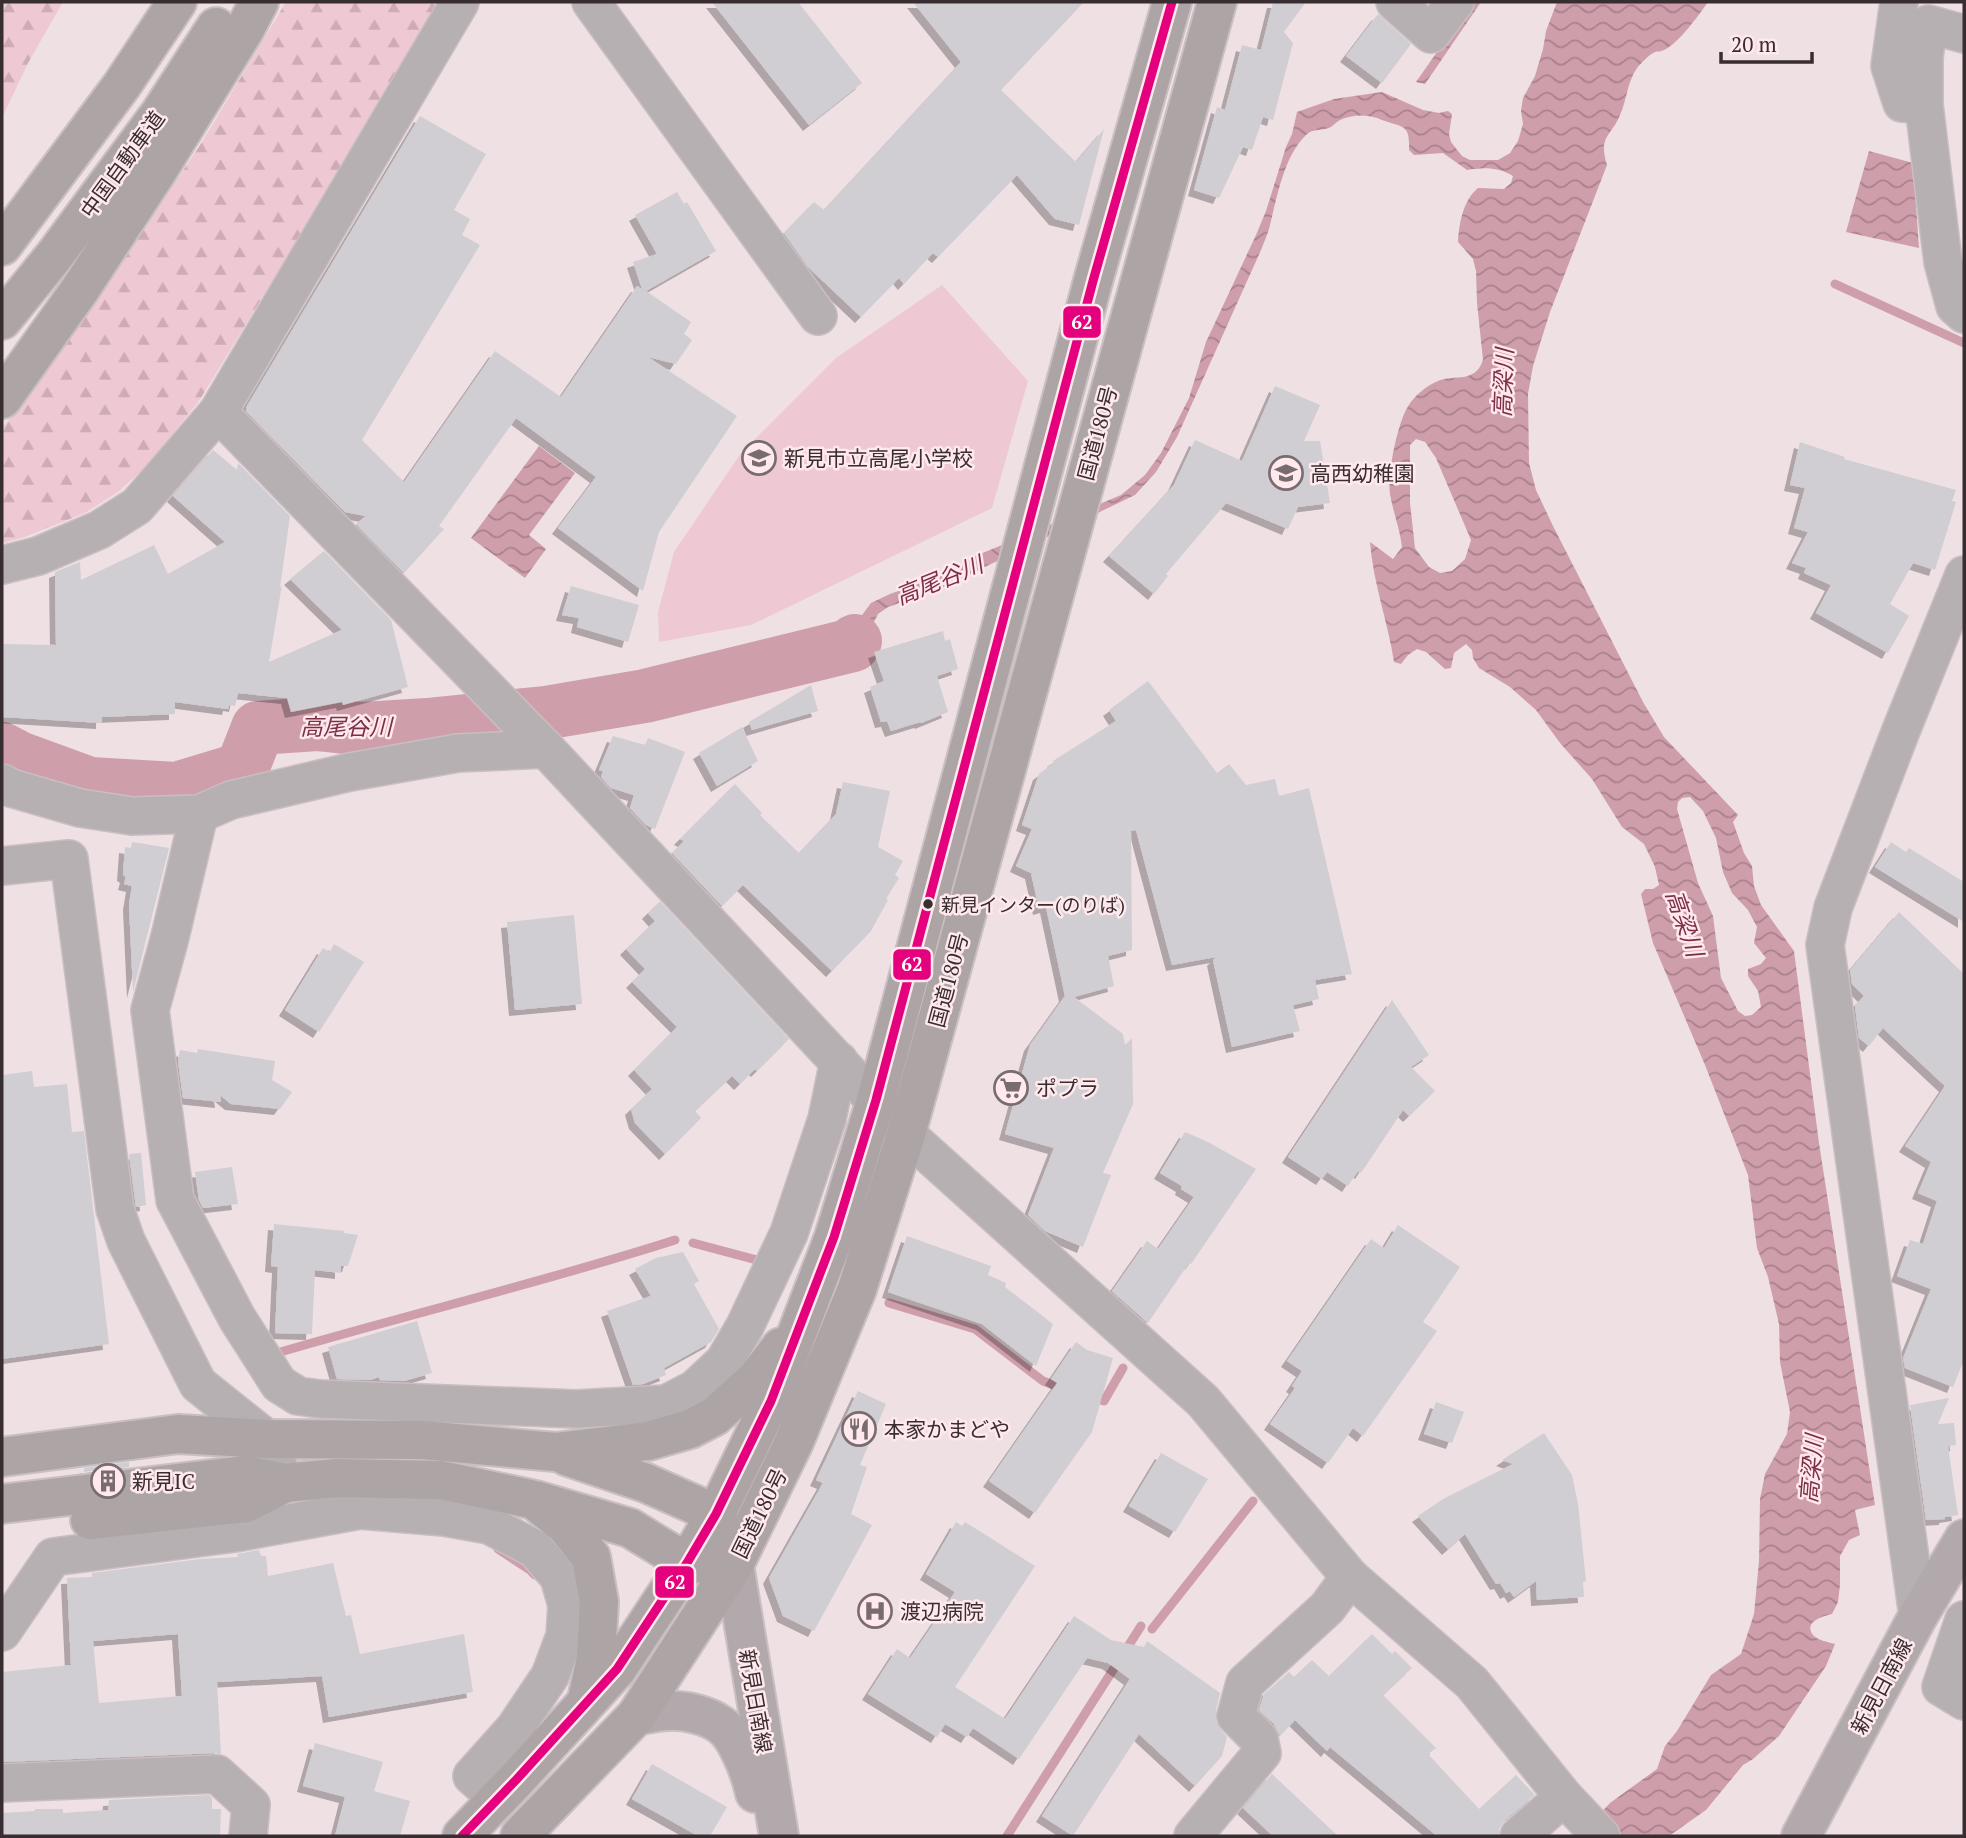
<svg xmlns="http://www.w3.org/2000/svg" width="1966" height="1838" font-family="'PT Serif','Noto Sans JP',serif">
<defs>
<pattern id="forest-firs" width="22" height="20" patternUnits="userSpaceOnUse" patternTransform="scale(1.75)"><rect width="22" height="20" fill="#eec8d2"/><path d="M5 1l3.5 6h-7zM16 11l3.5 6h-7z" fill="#cdacb5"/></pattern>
<pattern id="water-waves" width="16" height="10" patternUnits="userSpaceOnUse" patternTransform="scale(1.75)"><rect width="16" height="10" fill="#cf9eab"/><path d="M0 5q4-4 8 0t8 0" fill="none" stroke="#a9818c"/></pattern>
<filter id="shadow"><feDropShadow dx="-6" dy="6" stdDeviation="0" flood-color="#0004"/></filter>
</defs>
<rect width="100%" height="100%" fill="#efe0e4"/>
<!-- forest -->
<g fill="url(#forest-firs)">
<path d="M2,2h61l-35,61 -26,55z"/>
<path d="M286,2h157l-244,399 -52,65 -29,26 -33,21 -63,25 -20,5v-114l103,-141 97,-146z"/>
</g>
<!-- park -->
<path fill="#eec8d2" d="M942,285l86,96 -36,127 -241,117 -92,17 -1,-30 16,-60 67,-99 95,-95z"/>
<!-- water -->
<g fill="url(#water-waves)" fill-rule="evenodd">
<path d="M1472,2h9l-56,82 -9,-2z"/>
<path d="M1557,2h151c-10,14 -29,41 -44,48 -6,3 -6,0 -11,3 -5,3 -13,11 -16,15 -10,14 -10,32 -17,47 -9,22 -22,21 -13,50l-57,147 -17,54 -5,28 1,69 7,27 17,36 90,176 21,35 74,78 -5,7 11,31 8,13 2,20 7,19 33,46 25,192 56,362 -20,5 5,25 -11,5 -9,16v29l-2,17 -6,12c-9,2 -29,8 -19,21 4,5 15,7 22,9l-9,22 -47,70 -26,23 -10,6 -37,45 -37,26h-90l31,-33 47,-34 8,-23 12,-15 34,-56 30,-21 13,-40 5,-53 1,-62 5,-25 22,-40 3,-22 -10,-50 -1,-38 -11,-47 -11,-29 -9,-73 -43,-110 -52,-122 -12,-49 4,-5h8l6,-4 -4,-18 -11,-23 -22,-17 -30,-48 -32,-36 -24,-33 -26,-23 -31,-19 -6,-10 -1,-8 -6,-6 -12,9 -3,15 -6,1 -19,-17 -9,-3 -9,6 -7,9 -7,-2c-6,-40 -21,-79 -24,-120l23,17 9,-12c-2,-18 -9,-35 -12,-53 -3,-19 7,-67 16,-84 6,-12 19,-24 32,-29 17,-7 37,3 45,-21l-6,-57 -1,-32 -3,-12 -15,-17c1,-18 5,-42 20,-54l26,1 7,-6 2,-7c-14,-9 -30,-9 -46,-6l-24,-17 -29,2 -5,-5c1,-27 -6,-22 -27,-30 -13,-6 -29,-6 -42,0 -4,2 -6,5 -9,7 -8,4 -18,1 -25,8 -22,21 -29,62 -36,90 -2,9 -6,17 -9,25l-84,187 -21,35 -21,23 -196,94 -51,18 -10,7 -8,16 -7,20 -73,19 -11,-19 59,-12 12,-7 21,-28 19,-9 64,-23 19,-14 148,-62 24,-20 16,-22 28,-55 17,-56 50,-107 10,-24 20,-64 6,-13 5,-22 37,-13 48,-7 41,18 16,3 9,-2 4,3 -3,20 2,8 11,14 8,4h28l12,-7 8,-12 5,-17 -2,-13 2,-13 12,-22 8,-27 3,-18zM1416,439l9,3 11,16 35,82 -6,19 -13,12 -12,2 -11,-6 -14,-19 -5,-45v-58zM1690,797l13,14 13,27 7,34 9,21 16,17 9,17 -3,16 12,15 -5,6 -13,5v7l10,15 3,16 -9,8 -7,1 -7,-5 -17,-33 -8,-62 -15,-33 -21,-74 1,-7 4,-4z"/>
<path d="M1869,151l44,12 6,85 -73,-16z"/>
<path d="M539,446l36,27 -46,62 17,14 -21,29 -54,-40z"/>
</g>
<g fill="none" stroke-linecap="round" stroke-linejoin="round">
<!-- stream -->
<g stroke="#cf9eab" stroke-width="9">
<path d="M1835,284l129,59"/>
<path d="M693,1243l71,19"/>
<path d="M889,1303l86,26 68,52 21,8"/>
<path d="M277,1353c133,-39 267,-71 398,-113"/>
<path d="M1090,1397l14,4 19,-33"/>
<path d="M498,1549l32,21 5,5"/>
<path d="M1152,1629l101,-128"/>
<path d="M1007,1836l134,-210"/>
</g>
<!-- river -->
<path stroke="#cf9eab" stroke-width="54" d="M2,749l17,9 71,26 86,5 66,-20 16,-41 59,-4 46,5 64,-4 118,-12 100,-17 208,-51 2,-4"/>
</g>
<!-- building -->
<g fill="#d0ced2" fill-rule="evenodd" filter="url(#shadow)">
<path d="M712,2h86l64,81 -53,42z"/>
<path d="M913,2h171l-83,88 75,72 28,-33 -25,96 -24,-6 -38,-44 -79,82 -5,-4 -29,31 -5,-6 -38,39 -53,-50 -24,-34 30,-31 10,8 137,-148z"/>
<path d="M1273,2h33l-22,30 9,11 -20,77 -10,-3 -11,33 -9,-3 -24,51 -25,-8 23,-83 8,3 17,-65 19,5z"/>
<path d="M1378,14l33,30 -29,39 -36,-27z"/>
<path d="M420,116l66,38 -32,56 16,9 -8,16 18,10 -118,195 42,42 91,-131 66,46 76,-111 5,3 -9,-27 24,-8 -22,-39 42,-23 7,12 3,-2 29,49 -70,40 45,31 -7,12 8,6 -16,24 -28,-7 89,59 -78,116 -16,59 -85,-63 38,-51 -80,-59 -77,108 5,3 -40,44 -48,-49 10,-8 -21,-4 -99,-101 1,-5z"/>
<path d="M1275,386l45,19 -16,36h16l10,62 -32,4 -10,22 -62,-26 -60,71 2,2 -14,18 -45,-38 65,-71 21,-45 47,21z"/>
<path d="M1800,442l45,15 -1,2 112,31 -4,11 4,1 -21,68 -22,-7 -23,41 19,12 -21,37 -72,-40 15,-28 -27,-12 2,-5 -14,-5 16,-31 -14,-4 11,-40 -15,-3z"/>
<path d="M213,450l24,20 1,-7 52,53 -10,72 2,-3 -13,77 73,-32 -52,-51 34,-28 67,69 17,67 -65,18 -1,-3 -51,10 -4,-14 -49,-5 -3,13 -6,-1 -1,4 -53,-7v12l-73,3v6l-100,-6v-73l54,1 -1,-73 25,-10 1,18 73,-35 14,29 57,-32 -52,-46z"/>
<path d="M571,586l68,19 -11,37 -51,-15 2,-9 -17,-3z"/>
<path d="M943,631l2,10 5,-2 8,30 -21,7 11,36 -27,11 -1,-1 -29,9 -4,-10 -6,1 -11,-35 14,-6 -10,-29z"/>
<path d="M1148,681l69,92 12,-9 17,21 29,-6 4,17 30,-8 43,186 -37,6 4,19 -26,6 7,26 -68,16 -19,-87 3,-3 -44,8 -36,-135 -5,1 1,119 -24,6 6,30 -40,11 49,37 2,11 7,-7 1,66 -30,69 8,2 -28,72 -38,-16 -17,-16 26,-67 -49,-14 25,-89 35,-49 -19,-89 -7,2 -8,-36 -15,-7 16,-37 -10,-4 17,-51 15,-11 -1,-2 63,-40 -7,-11z"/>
<path d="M811,685l7,26 -66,19 -3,-8z"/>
<path d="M742,727l16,34 -41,25 -18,-33z"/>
<path d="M613,736l32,9 3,-7 37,14 -30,77 -9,-4 -16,-17 4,-13 -23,-7 -10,-11 2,-6 -4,-1z"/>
<path d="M843,782l47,9 -12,56 25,14 -8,14 4,3 -13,21 2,1 -17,31 -39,40 -89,-86 -21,21 -50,-53 12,-12 -4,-2 55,-55 27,29 -2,2 39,38 37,-39z"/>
<path d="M132,842l37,6 -36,144 -4,-88 3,-18 -8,-2 2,-7 -3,-2 2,-28 6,1z"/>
<path d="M1891,842l15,10 3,-4 55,34v40l-89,-55z"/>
<path d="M660,901l129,138 -32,32 -2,-2 -15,15 -8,-8 -37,35 6,7 -36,36 -30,-31 -4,-14 21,-20 -18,-19 43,-43 -45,-45 13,-13 -19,-20 29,-28 -7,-8z"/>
<path d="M1899,912l65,62v386l-11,27 -48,-19 -2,-10 28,-69 -34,-13 13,-36 13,4 14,-43 -19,-8 13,-31 -26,-16 40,-60 -62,-58 -14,18 -10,-8 -4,-32 9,-10 -12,-12 -2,-14z"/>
<path d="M574,915l8,89 -67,6 -8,-88z"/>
<path d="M334,944l30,18 -45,70 -34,-22 38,-62 7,4z"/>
<path d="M1392,1000l37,55 -18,12 24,24 -26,25 -6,-6 -42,63 -3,-2 -10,15 -21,-14 -5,7 -34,-22z"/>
<path d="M198,1049l77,12 -3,19 20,12 -12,17 -49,-5 -11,-9 1,7 -38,-4 -5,-37 2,-11 17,3z"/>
<path d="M32,1071l2,16 33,-3 5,48 12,-1 25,213 -107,15v-284z"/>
<path d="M1185,1132l23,10 48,27 -65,95 -2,-1 -41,60 -36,-32 35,-50 11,8 36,-52 -13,-8 1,-3 -22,-13z"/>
<path d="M141,1153l5,52 -10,2 -7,-53z"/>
<path d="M232,1167l6,37 -35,4 -4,-8 -4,-28z"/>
<path d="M274,1224l70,7v2l14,2 -10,31h-7v7l-26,-3 -3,64 -37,-1 3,-66 -7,-1z"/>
<path d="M1398,1225l62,42 -37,55 14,9 -74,105 -10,-8 -25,35 -58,-39 25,-36 -3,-2 10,-15 -15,-10 84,-122 13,9z"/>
<path d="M907,1236l84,30 -3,9 18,8 -1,4 48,37 -17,42 -54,-42 -94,-32z"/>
<path d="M683,1252l16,29 -5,3 25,45 -8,13 -47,26 2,7 -23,9 -10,1 -26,-74 44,-15 -16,-27 21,-11z"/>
<path d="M417,1321l15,52 -28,8 -24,-1 -1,-3 -9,3 -33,-1 -9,-32z"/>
<path d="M1076,1342l11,8 26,8 -21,74 -57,81 -46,-32 68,-98 -6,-4z"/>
<path d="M858,1391l28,13 -26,61 7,2 -16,47 21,11 -58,106 -31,-15 -14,-38 54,-95 -7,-3z"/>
<path d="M1949,1398l-11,26 16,-1 2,22 -8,1 10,69 -13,2v2l-19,1 -16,-115z"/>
<path d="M1436,1402l28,10 -12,31 -28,-9z"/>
<path d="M1544,1433l28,42 6,29 8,77 -3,1 1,15 -47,3 -1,-19 -22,16 -4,-6 -4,2 -6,-10 -4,1 -31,-50 -17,15 -30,-33 25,-17 70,-35 -11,-4z"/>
<path d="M1161,1453l47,26 -33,53 -46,-26z"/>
<path d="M129,1462v5l-45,5v-4z"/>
<path d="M956,1522l6,4 3,-4 70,44 -80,121 50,32 69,-103 37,24 33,7 3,-6 73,52 -4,17v11l5,9 6,7 -5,19 -27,30 -56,-52 -66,102 -31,-20 88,-137 -22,-16 -21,-5 -68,101 -46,-31 -6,9 -22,-13 -8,13 -69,-43 29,-45 13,9 45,-66 -29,-18z"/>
<path d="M259,1550l2,6h5l2,20 65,-13 13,53 5,-1 9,39 104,-20 9,58 -144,25 -7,-41 -105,6 4,73 -5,-2 -214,9v-90l69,-7 -4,-87 25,-1v-4l108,-14 38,-2 -1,-3zM178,1634l4,62 -83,7 -6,-62z"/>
<path d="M1372,1634l20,20 3,-3 17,17 -29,27 53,53 -8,6 51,55 37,-34 19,20 -30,25 -6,9v7h-62l-107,-89 -3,4 -32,-31 -15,16 -6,-12 -15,-14 5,-16 25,-22 5,5 18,-17 17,16z"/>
<path d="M315,1743l68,19 -9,29 36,10 -10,35h-65l10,-39 -42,-11z"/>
<path d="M652,1764l75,43 -17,29h-12l-66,-37z"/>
<path d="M1272,1774l66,62h-65l-30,-28z"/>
<path d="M209,1795l3,3v11h9l-1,27h-218v-23l33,-2v-2h28v4l45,-3 1,-10z"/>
</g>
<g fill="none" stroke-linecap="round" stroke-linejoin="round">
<!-- minor casing -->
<g stroke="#c9bec1" stroke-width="40">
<g id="minor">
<path d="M591,2l227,314"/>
<path d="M1395,2l36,32 24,-32"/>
<path d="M1899,2l-9,64 12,37 22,2"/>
<path d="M1964,34l-36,-10 -4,34v47l19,157 12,44 9,8"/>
<path d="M218,412l328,337 360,385 297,267 147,176 122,106 92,114 37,39"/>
<path d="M2,565l36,-9 61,-26 38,-24 81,-94 242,-410"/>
<path d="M2,783l9,5 69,20 52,8 67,-2 32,-14 119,-28 108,-19 88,-4"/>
<path d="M199,814l-29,123 -20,73 25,190 62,118 42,66 19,12 22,3 256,10 90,-5 29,-15 29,-27 21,-36 44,-93 38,-114 12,-58"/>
<path d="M2,866l67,-7 46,350 11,32 72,143 69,55 18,44"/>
<path d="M1918,1616l-93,-671 8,-37 67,-175 64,-158"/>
<path d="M1964,1620l-23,67 23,14"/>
<path d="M2,1632l51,-75 182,-24 125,-23 84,7 45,8 46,24 24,28 8,28 -2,31 -15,40 -35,52 -43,48 26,23"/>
<path d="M2,1783l215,-9 34,31 -3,31"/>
<path d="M1193,1836l69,-83 -3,-14 -23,-23 9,-33 82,-75 23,-31"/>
<path d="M1519,1836l45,-39"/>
</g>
</g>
<!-- major casing -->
<g stroke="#c9bec1" stroke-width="42">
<g id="major">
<path d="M734,1565l45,271"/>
<path d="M636,1716c10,-2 22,-5 32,-5 17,-1 39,4 53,14 16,11 30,49 34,68"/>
<path d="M1801,1836l117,-220 46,-77"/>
</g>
</g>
<!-- highway casing -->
<g stroke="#c9bec1" stroke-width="42">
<g id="highway">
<path d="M2,246l120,-161 55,-83"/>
<path d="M2,320l53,-65 106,-143 55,-85"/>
<path d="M2,399l77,-108 79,-121 87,-141 14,-27"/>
<path d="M566,1456l80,27 70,31 8,22"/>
<path d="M2,1457l176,-23 89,5 155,1 133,12 93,-11 42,-12 25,-13 41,-37 25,-32"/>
<path d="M2,1504l243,-29 40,8 52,-5 104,2 94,20 95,28 57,35 27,1"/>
<path d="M539,1504l26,21 26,32 8,45 -3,56 -9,42"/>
<path d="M90,1520l156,-17 39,-20"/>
<path d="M462,1836l54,-56 101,-111 70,-106 29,-49 55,-113 63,-164 42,-137 217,-819 79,-279"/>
<path d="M520,1836l116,-120 98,-151 60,-123 63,-153 49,-155 311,-1132"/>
</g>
</g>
<!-- minor -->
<use href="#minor" stroke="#b6b0b2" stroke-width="37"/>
<!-- major -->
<use href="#major" stroke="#b1a9ab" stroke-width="38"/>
<!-- highway -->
<use href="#highway" stroke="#ada4a6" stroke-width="38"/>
<!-- bus-1 casing -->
<g stroke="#ffe9ed" stroke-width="14">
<path id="bus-1" d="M462,1836l54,-56 101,-111 70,-106 29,-49 55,-113 63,-164 42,-137 217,-819 79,-279"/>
</g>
<!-- bus-1 -->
<use href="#bus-1" stroke="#e5007d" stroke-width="9"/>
</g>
<!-- icons -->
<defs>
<g id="school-ring" transform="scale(1.75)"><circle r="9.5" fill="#ffe9ed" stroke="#786c6f" stroke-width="1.5"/><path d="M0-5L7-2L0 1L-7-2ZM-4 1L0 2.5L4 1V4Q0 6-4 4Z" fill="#786c6f"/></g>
<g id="supermarket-ring" transform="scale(1.75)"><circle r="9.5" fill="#ffe9ed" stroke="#786c6f" stroke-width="1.5"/><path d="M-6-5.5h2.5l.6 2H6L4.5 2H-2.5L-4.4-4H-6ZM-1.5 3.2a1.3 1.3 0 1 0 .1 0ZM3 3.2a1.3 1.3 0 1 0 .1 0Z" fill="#786c6f"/></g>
<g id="restaurant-ring" transform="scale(1.75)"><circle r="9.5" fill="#ffe9ed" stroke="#786c6f" stroke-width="1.5"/><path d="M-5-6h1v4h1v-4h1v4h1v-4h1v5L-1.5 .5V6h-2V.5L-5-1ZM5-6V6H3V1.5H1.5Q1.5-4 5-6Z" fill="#786c6f"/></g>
<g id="building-ring" transform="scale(1.75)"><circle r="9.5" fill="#ffe9ed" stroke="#786c6f" stroke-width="1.5"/><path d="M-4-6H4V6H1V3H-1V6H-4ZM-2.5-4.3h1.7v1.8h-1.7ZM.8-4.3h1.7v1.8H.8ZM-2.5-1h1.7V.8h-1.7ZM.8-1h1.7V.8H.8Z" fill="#786c6f"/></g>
<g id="hospital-ring" transform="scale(1.75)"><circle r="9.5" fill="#ffe9ed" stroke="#786c6f" stroke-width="1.5"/><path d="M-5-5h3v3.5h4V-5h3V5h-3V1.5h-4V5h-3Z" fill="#786c6f"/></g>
</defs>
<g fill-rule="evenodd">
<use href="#school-ring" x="759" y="458"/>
<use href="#school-ring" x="1286" y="473"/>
<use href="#supermarket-ring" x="1011" y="1088"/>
<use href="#restaurant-ring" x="859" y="1429"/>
<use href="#building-ring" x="108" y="1481"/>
<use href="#hospital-ring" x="875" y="1611"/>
</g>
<!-- markers -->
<circle fill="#382d30" stroke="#ffe9ed" stroke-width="2.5" cx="928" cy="904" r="6"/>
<g text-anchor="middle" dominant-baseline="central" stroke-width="5" stroke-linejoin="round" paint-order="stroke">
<!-- bus labels -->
<g font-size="19" fill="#382d30" stroke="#ffe9ed" text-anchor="start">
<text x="941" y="904">新見インター(のりば)</text>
</g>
<!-- street labels -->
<g font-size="21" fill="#382d30" stroke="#ffe9ed">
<text transform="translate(122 164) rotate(-54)">中国自動車道</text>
<text transform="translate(1097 433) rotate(-75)">国道180号</text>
<text transform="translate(948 980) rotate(-75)">国道180号</text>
<text transform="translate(759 1513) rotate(-64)">国道180号</text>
<text transform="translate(1881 1686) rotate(-62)">新見日南線</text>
<text transform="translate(756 1701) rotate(80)">新見日南線</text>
</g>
<!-- poi labels -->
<g font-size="21" fill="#382d30" stroke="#ffe9ed" text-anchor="start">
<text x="784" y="458">新見市立高尾小学校</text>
<text x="1310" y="473">高西幼稚園</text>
<text x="1036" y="1088">ポプラ</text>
<text x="884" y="1429">本家かまどや</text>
<text x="132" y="1481">新見IC</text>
<text x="900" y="1611">渡辺病院</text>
</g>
<!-- water labels -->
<g font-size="23" font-style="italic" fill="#7c2f47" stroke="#ffe9ed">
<text transform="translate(1503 383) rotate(-88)">高梁川</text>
<text transform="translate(939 580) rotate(-22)">高尾谷川</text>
<text x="346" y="726">高尾谷川</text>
<text transform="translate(1685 923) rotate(71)">高梁川</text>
<text transform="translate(1811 1469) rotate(-85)">高梁川</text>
</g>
</g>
<g stroke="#ffe9ed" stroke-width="2.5">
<rect x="1062" y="305" width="40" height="34" rx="7" fill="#e5007d"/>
<rect x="892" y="948" width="40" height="33" rx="7" fill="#e5007d"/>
<rect x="654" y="1565" width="41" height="34" rx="7" fill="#e5007d"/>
</g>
<g font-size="19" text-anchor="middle" font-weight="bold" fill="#fff">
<text x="1082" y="329">62</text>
<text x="912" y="971">62</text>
<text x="675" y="1589">62</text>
</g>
<!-- border -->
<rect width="1966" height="1838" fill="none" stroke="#382d30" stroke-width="7"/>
<!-- scale -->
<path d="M1721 52v10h91v-10" fill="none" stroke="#382d30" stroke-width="3.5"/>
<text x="1731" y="52" font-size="21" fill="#382d30" stroke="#ffe9ed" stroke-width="5" paint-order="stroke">20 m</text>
</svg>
